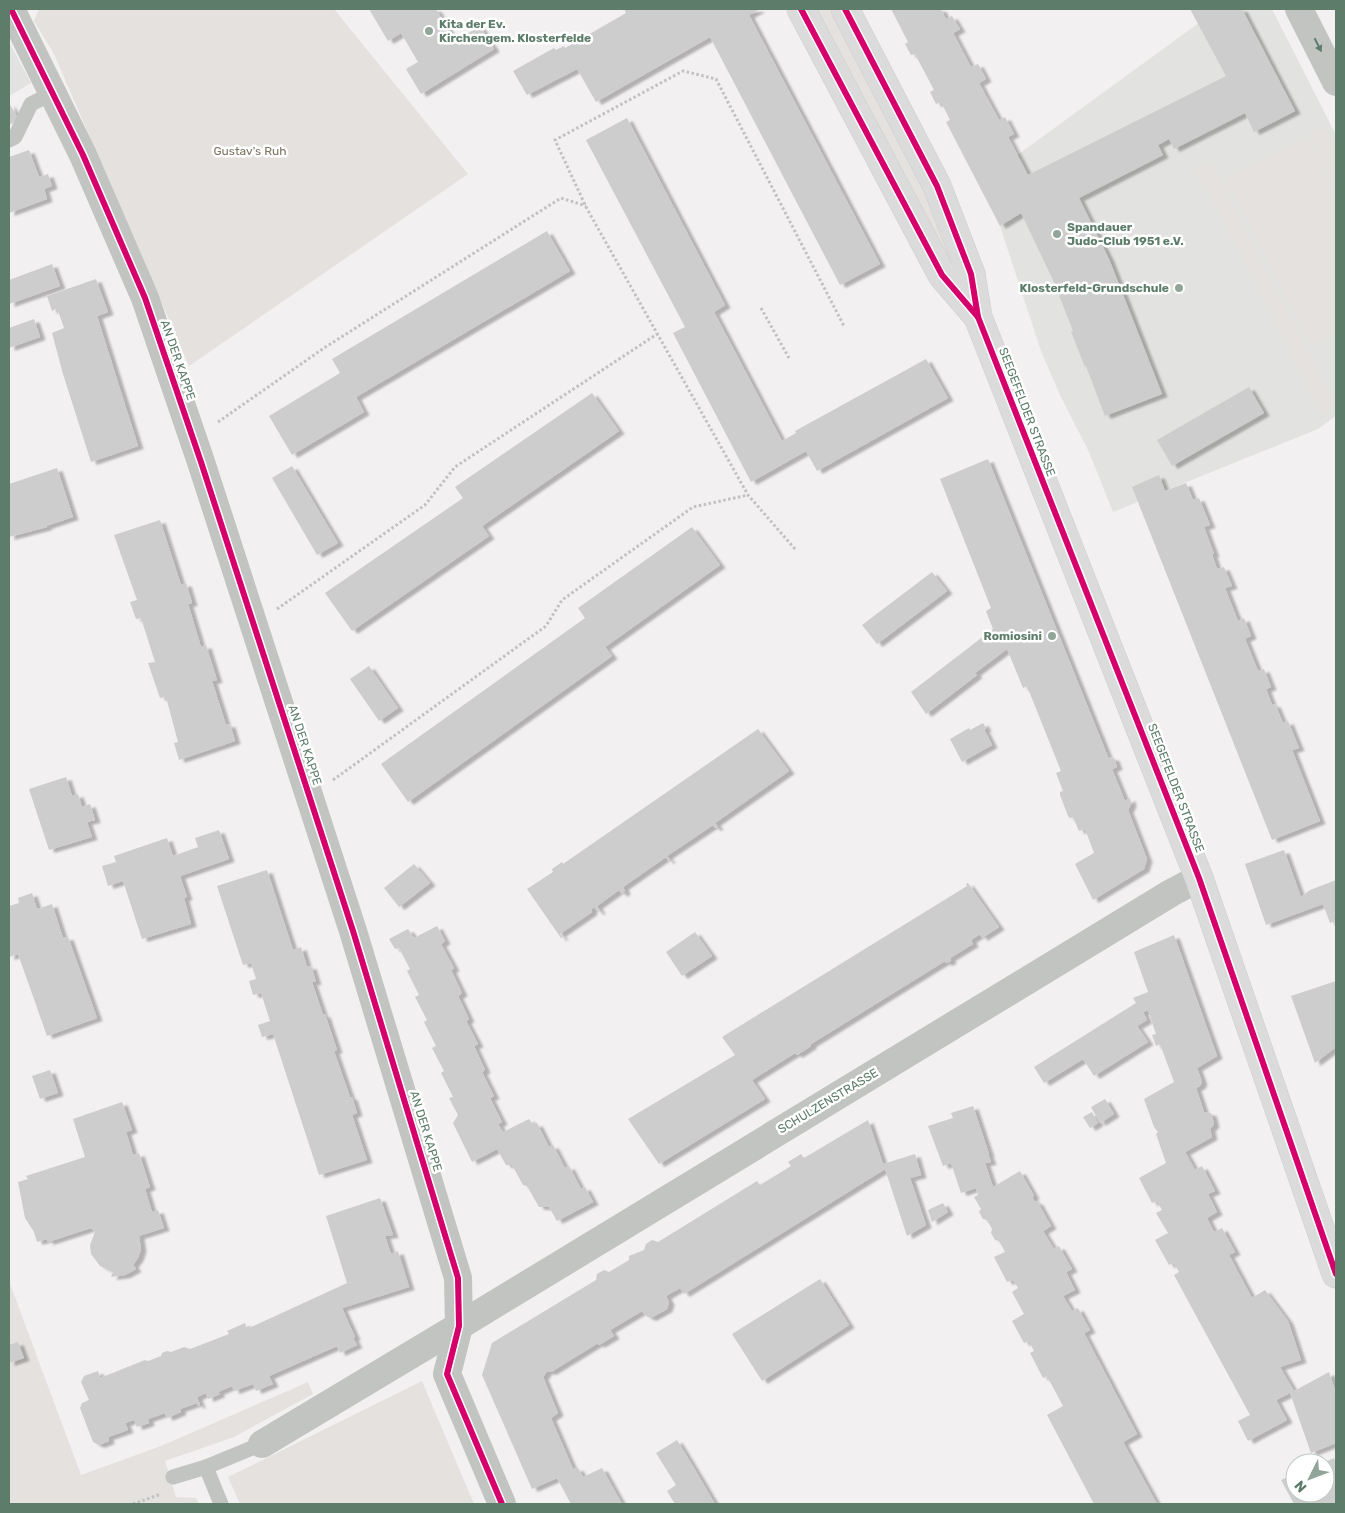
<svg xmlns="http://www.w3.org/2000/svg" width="1345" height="1513" font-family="Rubik,sans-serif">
<defs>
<filter id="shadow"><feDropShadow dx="5.5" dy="3" stdDeviation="1" flood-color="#0004"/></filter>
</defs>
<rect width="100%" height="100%" fill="#f3f0f1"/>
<!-- built -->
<g fill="#e2e2e0">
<path d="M1218,9h54l64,126v281l-18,13 -205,83 -24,-60 -29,-57 -19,-44 -41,-125 -21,-43z"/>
<path d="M9,42l22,41 -22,13z"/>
</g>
<!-- green -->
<g fill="#e5e1de">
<path d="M39,9h295l134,165 -279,192 -135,-312 -20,-33z"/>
<path d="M815,9h17l101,193 18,57h-3z"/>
<path d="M1325,126l11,21v39l-26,-52z"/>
<path d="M1305,137l31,62v135l-25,13 -86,-169z"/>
<path d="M1210,162l125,243 -14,7 -125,-243z"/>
<path d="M9,1281l72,194 80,-29 147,-64 5,12 -79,43 -69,24 11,36 20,1 3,6h-190z"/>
<path d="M422,1381l52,123h-234l-12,-27z"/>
</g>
<!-- building -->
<g fill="#cccdcc" filter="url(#shadow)">
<path d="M369,9h67l19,32 25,-15 14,23 -73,45 -15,-25 12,-7 -17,-29 -13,8z"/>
<path d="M624,9h136l-11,6 131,249 -40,21 -130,-248 -114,65 -19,-33 -50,26 -14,-24 41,-23 2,2 8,-4 1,2 9,-5 52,-30z"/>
<path d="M891,9h50l5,10 6,-3 8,13 -7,4 18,34 7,-3 8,15 -7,4 20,37 6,-3 9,17 -6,3 20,38 198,-99 -36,-67h52l53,102 -41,21 -9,-19 -71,36 -5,-10 -11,6 5,10 -84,43 30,61 53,135 -57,22 -19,-50 -1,1 -14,-35 2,-1 -20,-51 -32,-67 -21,13 -54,-104 4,-2 -9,-18 -5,2 -6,-12 4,-2 -19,-36 -4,1 -6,-11 3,-2z"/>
<path d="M9,103l10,17 -10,5z"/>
<path d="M627,118l98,187 -11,7 68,129 14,-8 -1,-2 131,-72 22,39 -131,73 -11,-20 -55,31 -78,-149 12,-6 -99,-187z"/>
<path d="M29,150l10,27 9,-3 4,12 -8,3 3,10 -38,14v-56z"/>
<path d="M547,231l23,40 -214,126 8,15 -72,43 -23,-39 71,-43 -8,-14z"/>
<path d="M52,264l8,22 -51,18v-24z"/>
<path d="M96,279l12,33 -11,4 41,130 -47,16 -28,-88 -11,-41 12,-5 -7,-20 -5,3 -5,-15z"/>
<path d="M34,319l6,18 -31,11v-20z"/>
<path d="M1249,387l15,26 -92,53 -15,-26z"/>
<path d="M592,393l27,38 -137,95 7,10 -137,95 -27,-38 138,-95 -8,-11z"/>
<path d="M988,459l120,298 6,1 3,9 -5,2 13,32 5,-3 1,6 -3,6 19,49 -3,10 -51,31 -18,-36 19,-11 -9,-24 -6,2 -6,-14 -3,1 -2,-2 -8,-21v-3l3,-1 -7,-18 5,-2 -34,-85 -4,2 -16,-39 -32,24 2,2 -51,39 -15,-22 82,-63 -7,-18 5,-3 -51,-129z"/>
<path d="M292,466l46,77 -21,12 -45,-77z"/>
<path d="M57,468l16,49 -27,9 1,1 -38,10v-53z"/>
<path d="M1159,475l6,16 21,-8 7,17 6,-2 11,27 -6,2 10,27h-2l5,15 7,-2 8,19 -7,2 13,33 6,-3 7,18 -6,3 13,32 6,-2 7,18 -5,2 6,16 3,-1 8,19 5,-2 11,27 -7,2 28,71 -48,19 -140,-353z"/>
<path d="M160,520l21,65 5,-2 6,20 -4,1 13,43 5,-2 11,35 -5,1 14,44 4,-1 5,17 -56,19 -5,-17 4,-1 -12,-45 -6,1 -12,-35 7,-1 -14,-44 -5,1 -6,-17 7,-2 -23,-65z"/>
<path d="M692,527l28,38 -115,82 7,9 -204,146 -27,-38 204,-146 -7,-10z"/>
<path d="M932,572l15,19 -70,53 -15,-19z"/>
<path d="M369,666l29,42 -19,13 -29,-42z"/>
<path d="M983,723l3,5 -2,1 8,16 -30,17 -12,-23 19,-11 1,2z"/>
<path d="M758,729l31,42 -74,52 3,4 -3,1 -2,-3 -46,31 3,4 -2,1 -2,-4 -43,30 2,4 -3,3 -3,-4 -22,16 3,5 -2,1 -4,-5 -3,3 1,2 -32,22 3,3 -2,1 -34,-49 26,-17 -1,-3 10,-7 1,2z"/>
<path d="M66,777l6,19 6,-2 4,13 8,-3 5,16 -8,2 5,15 -43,13 -20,-61z"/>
<path d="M219,830l10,29 -49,17 7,21 -3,1 7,26 -49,15 -19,-58 -15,5 -6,-20 14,-4 -2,-6 53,-18 6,18 25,-9 -3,-9z"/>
<path d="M1284,850l17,47 9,-7 26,-10v41l-6,2 -7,-19 -57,21 -21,-61z"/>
<path d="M414,864l16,19 -31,24 -15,-19z"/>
<path d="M267,870l26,80 8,-3 6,20 4,-1 5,16h-4l11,33 2,-1 12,36 -3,1 16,46h2l5,16 -5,2 15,45 -48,15 -46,-141 -11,3 -4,-12 12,-4 -9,-28 -8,2 -4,-14 7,-2 -5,-16 -8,2 -26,-79z"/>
<path d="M968,883l31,44 -17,11 -2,-4 -9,6 2,4 -23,14 1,3 -5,2 -1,-2 -134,83v2l-14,9 -2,-2 -43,27 13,19 -106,65 -31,-45 107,-64 -13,-18 245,-151 -1,-2z"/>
<path d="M32,893l5,16 15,-5 11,34 5,-1 29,81 -50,18 -29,-82 -9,3v-51l10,-3 -1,-5z"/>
<path d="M437,926l8,15 -4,3 13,24 -3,2 11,23 -4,3 11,23 -3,2 12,23 -4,2 11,24 -3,2 12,24 -4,2 12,24 -4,2 5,8 26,-13 4,6 4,-2 12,24 4,-2 12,23 4,-2 12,23 4,-2 8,15 -36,19 -8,-14h-10l-12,-21 -4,-1 -11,-20h-6l-9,-16 -25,13 -19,-39 5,-8 -9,-17 4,-1 -12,-24 3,-2 -12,-23 4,-2 -12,-24 3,-2 -12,-23 4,-2 -12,-24 3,-2 -11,-21 -4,1 -6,-10 19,-10 6,9z"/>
<path d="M695,932l17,24 -30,20 -16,-24z"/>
<path d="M1174,935l43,121 -20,12 5,14 -2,4 -4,2 8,24 7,1 3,11 -4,5 2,8 -27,15 10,18 7,-4 13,25 -7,3 9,18 -10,6 7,14 8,-4 13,24 -6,3 23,43 13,-8 23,31 13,39 -21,7 14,24 35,-19 7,21v50l-25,10 -21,-60 -14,7 11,20 -39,21 -10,-20 12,-6 -76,-140 5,-3 -5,-9 -5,2 -14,-25 13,-7 -12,-20 6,-3 -5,-9 -5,2 -13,-25 27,-15 -10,-29 2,-2 -4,-5 -10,-28 30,-17 -14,-38 -4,2 -4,-11 4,-1 -8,-24 -5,2 4,8 -10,6 11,16 -54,34 -11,-17 -39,24 -10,-16 102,-64 -3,-5 15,-6 -14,-40z"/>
<path d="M1336,981v66l-21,16 -24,-67z"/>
<path d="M50,1070l8,23 -18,6 -8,-23z"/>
<path d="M1105,1099l9,15 -14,9 -9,-16z"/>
<path d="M122,1102l10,28 -6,2 7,23 6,-2 11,34 -5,2 7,23 6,-2 6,18 -25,8 2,13 -3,9 -5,7 3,4 -11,6 -14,2 2,-5 -13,-6 -9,-12 -1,-9 5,-13 -4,-4 -43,14 -1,-3 -10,3 -3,-10 -9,-14 -7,-36 10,-3 -2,-3 59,-19 -12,-38z"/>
<path d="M973,1106l16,48h-1l3,8 -6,1 8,24 27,-16 14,25 -2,1 3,5 2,-1 14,25 -8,5 11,18 5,-3 13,23 -6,3 9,18 -12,6 9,15 6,-3 12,22 -6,3 53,101 -14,8 34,62h-63l-47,-89 16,-9 -16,-30 -4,2 -13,-25 4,-2 -5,-10 -5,2 -12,-22 12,-7 -12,-22 6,-4 -5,-8 -6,2 -13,-25 11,-5 -6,-11 -4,-1 -4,-7 1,-4 -5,-9 -4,-1 -4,-7 2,-3 -7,-12 4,-2 -2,-7 -15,5 -10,-30 -8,3 -15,-40 25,-8 -2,-5z"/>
<path d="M1092,1112l6,11 -8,5 -7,-11z"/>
<path d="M868,1120l15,44 32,-10 6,21 -11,3 16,47 -19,11 -22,-67 -201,125 -4,-6 -14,8 3,6 -2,7 -16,9 -5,-2 -4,-5 -32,19 4,6 -15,9 -1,-2 -47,29 -4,-1 -4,6 15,36 -7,5 22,51 5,-1 5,9 19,-9 20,36h-51l-14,-26 -25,11 -50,-114 10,-32 104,-63 1,-6 7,-4 5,2 20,-12v-4l15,-6 2,-6 6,-4 6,2 99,-61 3,4 31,-19 -3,-4 13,-8 3,4z"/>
<path d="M380,1198l13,37 -8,1 6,18 7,-3 11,36 -67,21 13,29 -2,1 4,7 -17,8 -3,-7 -68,30 4,8 -17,7 -3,-7 -19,7 -2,-5 -14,6 2,2 -12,5 -2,-6 -9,4 3,8 -2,1 -1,-3 -17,6 1,3 -14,6 -2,-5 -17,6 1,4 -12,4 -3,-7 -9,3 3,7 -20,7 1,4 -10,4 -6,-3 -13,-34 2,-5 7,-3 -8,-18 3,-6 14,-5 2,7 45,-18 3,1 13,-5 1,-3 5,-2 4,1 13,-5 6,2 39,-15 -2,-3 18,-8 2,6 100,-46 -21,-67z"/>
<path d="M943,1203l5,9 -16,10 -4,-12z"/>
<path d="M820,1279l29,46 -87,56 -30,-47z"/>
<path d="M18,1342l6,16 -15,5v-18z"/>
<path d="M677,1440l20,33 18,31h-40l-8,-13 9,-6 -20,-32z"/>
<path d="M1334,1458l2,5v41h-42l-13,-24 14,-6v19h30v-31z"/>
</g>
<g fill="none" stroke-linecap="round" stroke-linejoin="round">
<!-- secondary casing -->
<g stroke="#cdcecd" stroke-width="29">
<g id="secondary">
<path d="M801,9l141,266 36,42"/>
<path d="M845,9l92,177 34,88 7,43 221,561 137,396"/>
</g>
</g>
<!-- path -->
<g stroke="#bfc2c1" stroke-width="3" stroke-dasharray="2.5 2.5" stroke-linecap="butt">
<path d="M761,308l28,50"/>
<path d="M218,422l106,-74 237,-150 25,8"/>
<path d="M795,549l-47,-54 -162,-288 -31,-67 128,-69 33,8 128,247"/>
<path d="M277,609l148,-104 30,-38 202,-133"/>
<path d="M333,780l213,-154 16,-26 131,-93 55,-12"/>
<path d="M133,1504l28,-10"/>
</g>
<!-- lane -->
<g stroke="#c2c4c2" stroke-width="15">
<path d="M9,140l6,-3 16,-33 22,-11"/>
<path d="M206,1467l15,37"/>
<path d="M173,1477l33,-10 56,-23"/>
</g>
<!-- street -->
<g stroke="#c2c4c2" stroke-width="28">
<path d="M11,9l72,146 62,143 56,164 152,469 105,347 1,48 -12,48 55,130"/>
<path d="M1299,9l37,73"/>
<path d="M262,1444l197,-118 712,-433 28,-15"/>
</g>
<!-- secondary -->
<use href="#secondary" stroke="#dadbda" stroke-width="28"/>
<!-- cycleway casing -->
<g stroke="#fff" stroke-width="9">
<g id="cycleway">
<path d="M11,9l72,146 62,143 56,164 152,469 105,347 1,48 -12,48 55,130"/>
<path d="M801,9l141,266 36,42"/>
<path d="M845,9l92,177 34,88 7,43 221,561 137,396"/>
</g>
</g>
<!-- cycleway -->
<use href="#cycleway" stroke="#d6006c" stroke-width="6"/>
</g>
<!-- one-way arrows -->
<defs><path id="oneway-solid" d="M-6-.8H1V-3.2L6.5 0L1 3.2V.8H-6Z" transform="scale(1.25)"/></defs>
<use fill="#5d7d6a" href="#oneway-solid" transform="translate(1318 45) rotate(63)"/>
<!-- markers -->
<g fill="#92a599" stroke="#fff" stroke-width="2">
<circle cx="429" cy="31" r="5"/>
<circle cx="1057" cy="234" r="5"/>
<circle cx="1179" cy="288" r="5"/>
<circle cx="1052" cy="636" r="5"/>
</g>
<g text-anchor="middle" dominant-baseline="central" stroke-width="5" stroke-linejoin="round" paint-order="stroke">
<!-- poi labels -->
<g font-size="12" font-weight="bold" fill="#5d7d6a" stroke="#fff" text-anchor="start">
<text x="439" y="24">Kita der Ev.<tspan x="439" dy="14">Kirchengem. Klosterfelde</tspan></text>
<text x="1067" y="227">Spandauer<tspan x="1067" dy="14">Judo-Club 1951 e.V.</tspan></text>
<text x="1169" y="288" text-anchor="end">Klosterfeld-Grundschule</text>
<text x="1042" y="636" text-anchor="end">Romiosini</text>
</g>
<!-- park labels -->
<g font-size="12" fill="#7a7460" stroke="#fff">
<text x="250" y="151">Gustav's Ruh</text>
</g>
<!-- street labels -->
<g font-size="12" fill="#5d7d6a" stroke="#fff">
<text transform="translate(178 360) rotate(71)">AN DER KAPPE</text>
<text transform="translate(1027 412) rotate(69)">SEEGEFELDER STRASSE</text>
<text transform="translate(305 745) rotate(72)">AN DER KAPPE</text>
<text transform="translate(1176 788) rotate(69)">SEEGEFELDER STRASSE</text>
<text transform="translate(828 1101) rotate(-31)">SCHULZENSTRASSE</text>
<text transform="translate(426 1131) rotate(73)">AN DER KAPPE</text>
</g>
</g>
<!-- border -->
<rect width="1345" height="1513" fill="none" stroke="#5d7d6a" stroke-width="20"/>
<!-- north arrow -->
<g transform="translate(1310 1478) rotate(228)"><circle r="24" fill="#ffffff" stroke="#becbc3"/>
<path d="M0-4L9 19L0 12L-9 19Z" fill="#92a599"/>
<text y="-8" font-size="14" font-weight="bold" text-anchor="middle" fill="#5d7d6a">N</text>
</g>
</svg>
